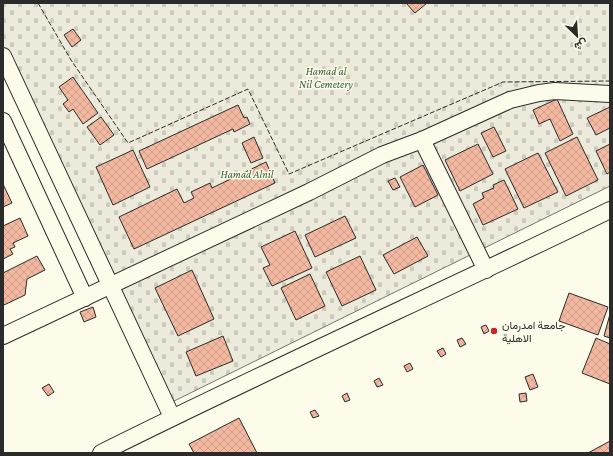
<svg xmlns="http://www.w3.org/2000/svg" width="613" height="456" font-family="'Crimson Pro',Vazirmatn,serif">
<defs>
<pattern id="cemetery-stones" width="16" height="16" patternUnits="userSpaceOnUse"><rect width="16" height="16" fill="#ecebdb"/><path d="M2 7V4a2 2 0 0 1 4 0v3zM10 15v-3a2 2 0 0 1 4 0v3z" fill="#cbcabc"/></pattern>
<pattern id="building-cross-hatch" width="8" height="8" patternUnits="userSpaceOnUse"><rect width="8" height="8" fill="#f2b8a0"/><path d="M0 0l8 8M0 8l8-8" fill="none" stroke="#d09e8a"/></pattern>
</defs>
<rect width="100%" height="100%" fill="#fdfbea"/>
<!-- cemetery -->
<path fill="url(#cemetery-stones)" stroke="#74746e" d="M3,3h607v183l-442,218 -165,-337z"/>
<!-- building -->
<g fill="url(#building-cross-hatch)" stroke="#2b2b2b">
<path d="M406,3h21l-12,10z"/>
<path d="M73,29l8,11 -9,7 -8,-12z"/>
<path d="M73,77l25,36 -15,11 -10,-15 -4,3 -6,-8 5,-4 -9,-13z"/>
<path d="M557,99l16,35 -13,7 -10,-22 -11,5 -6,-14z"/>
<path d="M238,105l6,13 3,-1 3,7 -16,8 -1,-3 -86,40 -8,-18z"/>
<path d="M610,107v21l-14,7 -9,-17z"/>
<path d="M101,117l13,18 -14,10 -13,-18z"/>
<path d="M494,127l12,24 -13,6 -12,-24z"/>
<path d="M254,137l9,21 -12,5 -9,-20z"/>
<path d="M577,137l21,43 -32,16 -21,-43z"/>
<path d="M478,144l15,30 -33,17 -15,-31z"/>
<path d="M610,144v28l-3,2 -11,-23z"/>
<path d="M133,150l17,37 -37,18 -17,-38z"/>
<path d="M538,153l20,39 -34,16 -19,-39z"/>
<path d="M266,162l9,21 -141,66 -15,-32 58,-28 7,14 10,-5 -3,-6 19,-9 2,5z"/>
<path d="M423,165l15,30 -23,12 -15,-30z"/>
<path d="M395,178l5,9 -7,3 -5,-9z"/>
<path d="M504,180l14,29 -35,16 -10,-21 11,-6 -2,-5 12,-5 -1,-3z"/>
<path d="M3,184l9,19 -9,4z"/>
<path d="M345,216l11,22 -41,19 -10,-22z"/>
<path d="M20,218l8,18 -15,7 2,4 -5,2 3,5 -10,5v-33z"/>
<path d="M295,231l17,37 -40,18 -9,-18 7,-3 -9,-18z"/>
<path d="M417,237l11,19 -34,18 -11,-19z"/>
<path d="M37,256l8,14 -18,9 -2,16 -21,10 -1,-2v-30z"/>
<path d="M360,256l16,34 -34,16 -16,-34z"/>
<path d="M192,270l22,49 -36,17 -23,-48z"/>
<path d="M310,274l15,32 -29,14 -15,-32z"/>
<path d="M569,293l39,14 -10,28 -39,-14z"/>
<path d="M93,307l3,10 -12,5 -4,-10z"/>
<path d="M610,314v24l-6,-2z"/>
<path d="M486,325l3,6 -5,3 -3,-7z"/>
<path d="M223,336l10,25 -37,15 -10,-24z"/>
<path d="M462,338l4,6 -6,3 -3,-7z"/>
<path d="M596,338l14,6v40l-28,-11z"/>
<path d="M443,348l3,6 -5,3 -4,-6z"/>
<path d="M410,363l3,6 -6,3 -3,-6z"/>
<path d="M533,374l5,13 -8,3 -5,-13z"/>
<path d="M379,378l4,7 -6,2 -3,-6z"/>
<path d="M49,384l5,8 -6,4 -6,-8z"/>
<path d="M347,393l3,7 -5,2 -3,-6z"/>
<path d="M526,393l1,8 -7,1 -1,-8z"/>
<path d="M315,410l4,6 -6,2 -3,-6z"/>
<path d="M239,418l18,35h-63l-5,-9z"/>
<path d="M610,441v12h-22z"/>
</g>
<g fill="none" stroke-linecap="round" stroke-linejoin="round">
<!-- minor casing -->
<g stroke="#2b2b2b" stroke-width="18">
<g id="minor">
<path d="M3,56l169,361"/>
<path d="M3,121l82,177"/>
<path d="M422,140l64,130"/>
<path d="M3,336l306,-144 73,-37 40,-15 88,-40 29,-7 16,-2 55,3"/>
<path d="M101,453c168,-84 340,-161 509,-243"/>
</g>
</g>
<!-- minor -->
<use href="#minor" stroke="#fdfbea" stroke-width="16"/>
<!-- fence -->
<path stroke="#2b2b2b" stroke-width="1" stroke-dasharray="5 2" stroke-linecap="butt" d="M38,3l33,57 57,83 120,-54 41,85 214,-92 107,-1"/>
</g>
<!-- markers -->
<circle fill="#c62828" stroke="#fdfbea" stroke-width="1.5" cx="494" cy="331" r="4"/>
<g text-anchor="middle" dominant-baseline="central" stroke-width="3" stroke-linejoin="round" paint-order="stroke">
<!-- park labels -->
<g font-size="11" font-style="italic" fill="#34623c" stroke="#fdfbea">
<text x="326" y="71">Hamad al<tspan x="326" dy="13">Nil Cemetery</tspan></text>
<text x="247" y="174">Hamad Alnil</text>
</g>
<!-- poi labels -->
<g font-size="11" fill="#2b2b2b" stroke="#fdfbea" text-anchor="start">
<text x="502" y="325">جامعة امدرمان<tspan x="502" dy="13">الاهلية</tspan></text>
</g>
</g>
<!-- border -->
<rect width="613" height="456" fill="none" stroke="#2b2b2b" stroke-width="8"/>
<!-- north arrow -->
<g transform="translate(577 36) rotate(155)" stroke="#fdfbea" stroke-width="3" paint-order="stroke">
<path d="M0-3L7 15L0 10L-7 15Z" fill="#2b2b2b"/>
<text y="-6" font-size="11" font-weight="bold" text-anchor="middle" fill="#2b2b2b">ش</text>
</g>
</svg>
